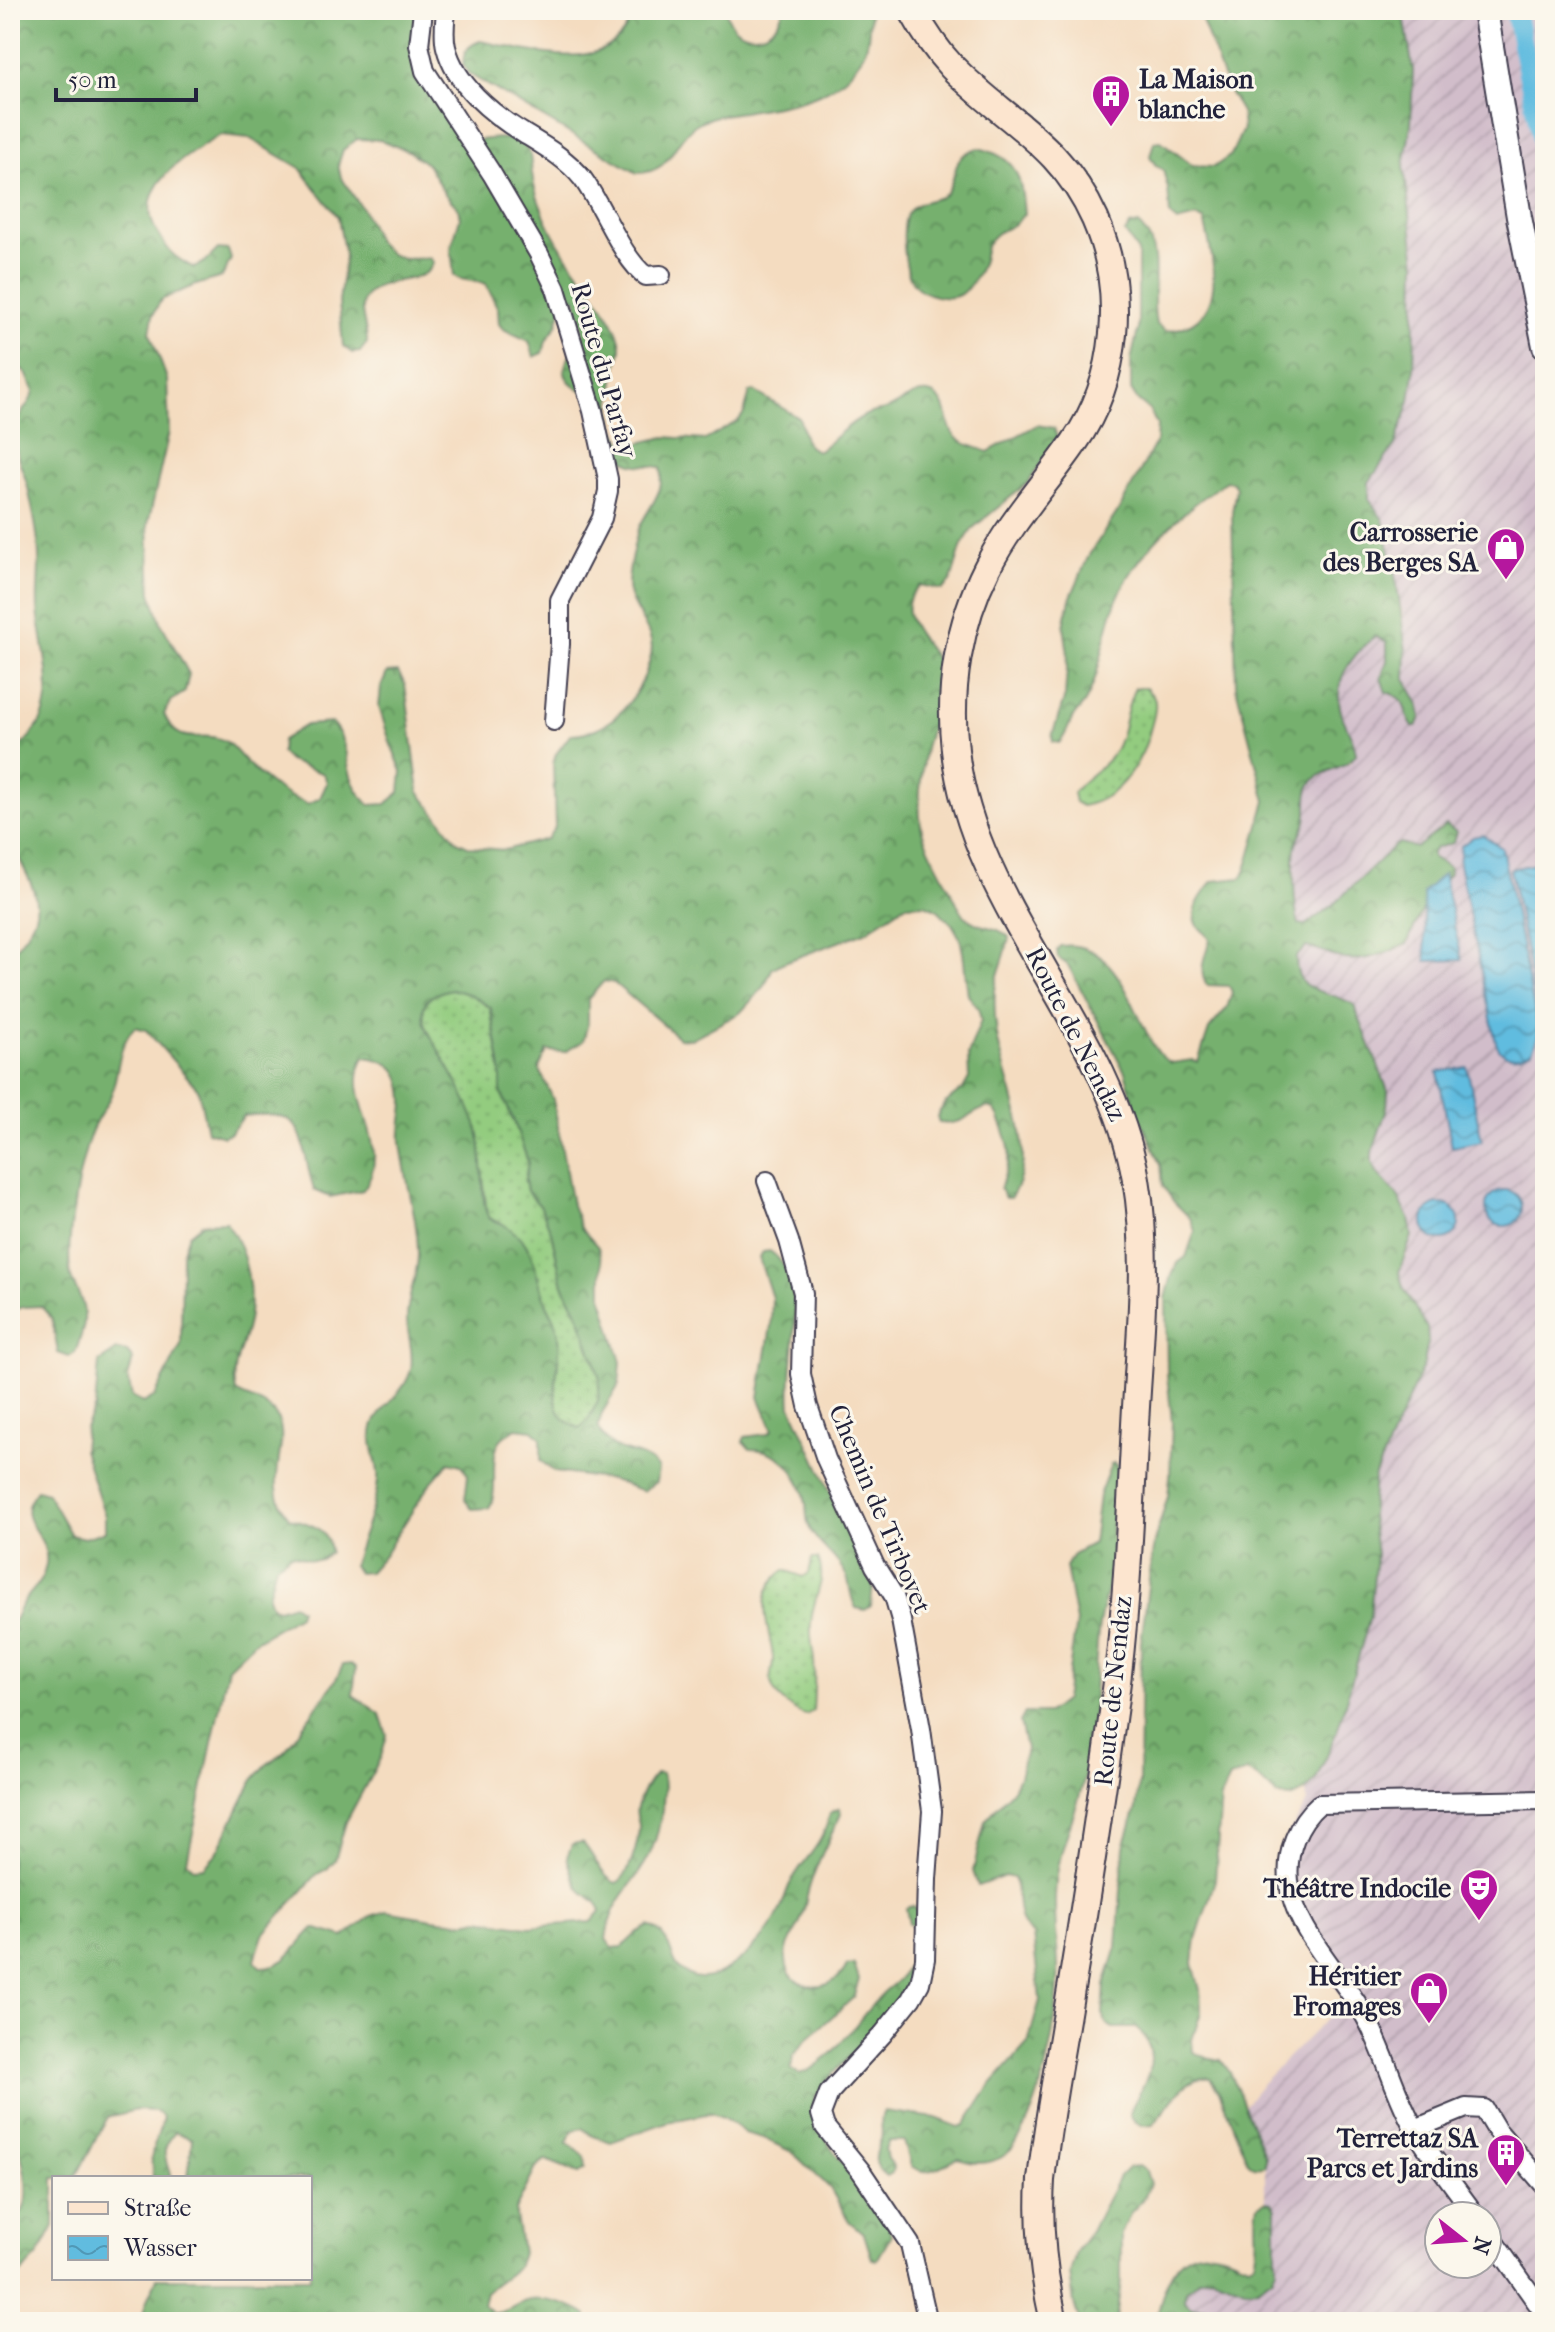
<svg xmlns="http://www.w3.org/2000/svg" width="1555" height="2332" font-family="'IM FELL French Canon',serif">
<defs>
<pattern id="industrial-furrows" width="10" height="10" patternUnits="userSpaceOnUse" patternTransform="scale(2)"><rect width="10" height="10" fill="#d1bdca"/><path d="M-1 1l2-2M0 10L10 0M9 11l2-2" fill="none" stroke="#b3a2ae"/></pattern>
<pattern id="grass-dots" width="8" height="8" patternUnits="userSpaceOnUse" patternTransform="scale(2)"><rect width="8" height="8" fill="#93cc7f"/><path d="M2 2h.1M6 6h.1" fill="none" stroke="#7eaf6f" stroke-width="1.8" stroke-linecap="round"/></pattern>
<pattern id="forest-crowns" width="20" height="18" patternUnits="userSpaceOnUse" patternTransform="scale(2)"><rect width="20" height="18" fill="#76b06e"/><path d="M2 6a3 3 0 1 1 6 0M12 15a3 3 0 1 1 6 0" fill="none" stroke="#608f5c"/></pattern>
<pattern id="water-waves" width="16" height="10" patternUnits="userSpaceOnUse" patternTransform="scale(2)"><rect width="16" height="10" fill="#61bcdf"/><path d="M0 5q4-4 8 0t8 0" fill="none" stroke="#5098b6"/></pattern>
</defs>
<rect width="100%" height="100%" fill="#fbf7ec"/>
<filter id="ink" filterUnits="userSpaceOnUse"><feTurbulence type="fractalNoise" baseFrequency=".0125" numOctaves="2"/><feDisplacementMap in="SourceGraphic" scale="16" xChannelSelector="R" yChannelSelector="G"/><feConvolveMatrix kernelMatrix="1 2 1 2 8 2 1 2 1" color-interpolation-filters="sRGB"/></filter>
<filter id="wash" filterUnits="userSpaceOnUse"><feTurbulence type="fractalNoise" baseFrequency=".006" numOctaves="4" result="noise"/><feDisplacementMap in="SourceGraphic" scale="32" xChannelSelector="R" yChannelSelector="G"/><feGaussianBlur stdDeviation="1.8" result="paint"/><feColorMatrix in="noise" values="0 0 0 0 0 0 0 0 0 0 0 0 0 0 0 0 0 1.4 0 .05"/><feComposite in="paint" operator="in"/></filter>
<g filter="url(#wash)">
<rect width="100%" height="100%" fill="#f4dcc0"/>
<!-- industrial -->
<path fill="url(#industrial-furrows)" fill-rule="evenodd" d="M1403,10h130l12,12v2300h-324l-1,-4 -29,-11 -6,-6 1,-10 14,-12 12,-3 18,8 28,4 14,-85 -7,-2v-44l-22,-49 19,-25 82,-81 -54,-96 -1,-72 18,-32 -1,-11 10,-12 49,-144 11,-81 -5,-38 3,-39 36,-80 17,-69 -24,-41 -4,-15 8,-17 -10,-60 -19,-21 -6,-12v-9l15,-45 1,-17 -34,-86 -8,-5 -24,-7 -19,-9 -7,-10v-17l10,-10 11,1 22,10 79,-39 2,-9 15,-23 9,-23 -12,-7v-5l4,-4 17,-5 -13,-15 -16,16 -9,4 -14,-5 -68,62 -27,20h-7l-4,-12v-68l12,-27 -1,-17 5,-18 14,-10 26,-11 4,-17 -13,-29 -4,-27 5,-18 15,-21 18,-14 11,5v20l-5,17 23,24 3,19 10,-18 -13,-25 1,-27 -4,-41 -19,-90 -14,-21v-17l26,-37 15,-44 -3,-196 -3,-39 7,-41 2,-55zM1439,2216h48v48h-48z"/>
<!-- grass -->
<g fill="url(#grass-dots)" stroke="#5a775d" stroke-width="2">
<path d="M1135,688h11c2,3 6,6 8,10 3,7 0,18 -2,25 -8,36 -31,76 -70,83l-7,-4 -2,-9c11,-16 29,-23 40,-39 13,-21 11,-45 22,-66z"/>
<path d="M451,989l20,5 19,14 11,62v22l14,32 13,38 -3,18 2,11 14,16 10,25 12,53 17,33 20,61 -2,22 -11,21 -7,6c-43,-13 -15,-65 -22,-94 -3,-14 -11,-28 -15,-41 -6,-15 -9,-35 -17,-48 -9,-15 -28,-18 -39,-30l-9,-86 -52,-102c-8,-24 2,-33 25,-38z"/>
<path d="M812,1559h6c9,21 -3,35 -6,56 -3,15 0,29 2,45 1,17 0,34 -1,51l-7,4c-13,-3 -33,-19 -35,-33 -2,-8 3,-17 2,-25 -4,-33 -21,-63 12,-87l18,7 6,-4z"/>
</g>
<!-- forest -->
<g fill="url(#forest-crowns)" stroke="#4c6954" stroke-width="2" fill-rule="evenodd">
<path d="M10,10h418c0,14 -1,31 1,45 4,19 18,79 34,87 17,-2 46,-9 60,3 10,7 7,18 9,28 2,21 13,45 23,64 15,30 64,78 66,110 0,6 -3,13 -4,18 -6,29 -13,59 10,81l38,-9 40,3 33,-19 6,-8 6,-21 4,-1 45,27c6,14 2,29 20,33 15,-12 31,-29 49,-37 8,-3 17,-3 24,-7 13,-6 30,-22 45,-10 14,11 7,32 22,43 7,5 20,8 29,12l49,-27 17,3 3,9 -28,45 -56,46 -11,17 -11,36 -9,9 -22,-5c-37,32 20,62 22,91 1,26 -14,52 -18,78 -3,23 -8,58 -1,80 6,17 16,34 24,50 6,10 11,23 18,32 12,13 33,9 44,21 -2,18 -13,36 -14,54 -1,14 0,30 2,44 7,46 46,121 13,163h-5l-5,-9c8,-27 15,-31 3,-61 -4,-9 -5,-16 -13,-21 -21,4 -24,19 -51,16l-2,-7 8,-13 18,-14 6,-11 -1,-23 13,-35 -3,-12 -10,-13 -5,-42 -3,-15 -8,-14 -14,-14 -13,-6 -20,1 -40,27 -83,31 -10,6 -8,18 -24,26 -49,26 -12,-1 -65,-55 -10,-2 -16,18v24l-5,18 -18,11 -18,-1 -8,17 14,31 19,106 9,23 17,19 4,16v35l19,64 -2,23 -17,28 -4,14c17,35 40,17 60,42l-2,13 -13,9 -31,-11 -57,-8 -14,-11v-23l-8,-8 -17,-2c-5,4 -14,8 -16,13 -12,19 0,47 -11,67l-17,1 -7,-9 3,-25 -7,-10 -12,-3 -20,23 -45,70 -15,17 -11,1 -5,-8c7,-26 27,-67 25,-93 -2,-15 -10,-33 -4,-48 9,-20 32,-32 37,-55 3,-17 -3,-32 -4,-48 -1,-23 11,-45 11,-66 0,-38 -13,-75 -17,-113 -2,-25 9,-38 -2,-66 -5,-13 -22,-18 -35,-19 -24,42 33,88 -1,133l-33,7 -16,-7c-16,-48 -1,-83 -70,-74l-14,17 -7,3 -16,-5 -9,-42 -52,-59 -11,-3c-18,18 -16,45 -24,68 -5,13 -15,24 -20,38 -12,33 -25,104 -21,139 0,7 6,16 9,23 10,21 4,37 -4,58l-6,4 -11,-4 -6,-34 -11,-13 -18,1 -13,5v-357c9,-12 23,-27 26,-43 3,-25 -18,-48 -23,-71 -5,-28 -3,-58 -3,-87 16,-11 28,-23 34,-41 10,-33 -3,-70 -6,-103 -1,-17 1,-33 1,-49 0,-24 -6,-49 -11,-73 -4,-19 -20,-45 -12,-65 4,-11 14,-19 18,-31l-7,-17 -17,-20zM221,135l28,3 51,30 38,49 7,40 -6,45 4,44 9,7 8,-1 7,-9c1,-13 -9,-32 -3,-44 14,-27 64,-11 69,-37l-3,-4 -26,1 -14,-5 -13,-13 -14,-31 -22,-33 -3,-12 5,-15 14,-11 23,1 28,11 20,14 16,28 14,15 2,10 -9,30 3,28c11,7 20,3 32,8l12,25 1,15 4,5 26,12 5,16 9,-4 3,-12 11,-16 7,-27h12l8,37c-24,31 -31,44 11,62 7,22 11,55 35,66 9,5 20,0 31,5 5,21 -11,38 -20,56 -6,11 -13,48 -13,61 0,20 19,36 23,56 3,12 -3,25 -7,36 -13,30 -37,56 -73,57l-15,20 -3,10 2,63 -8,12 -42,11 -35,-3 -13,-6 -38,-49 -14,-108 -7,-12 -11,1 -6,14 -2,20 12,38 11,26 -2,21 -14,12 -16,1c-32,-30 -15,-55 -38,-82l-26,2 -24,15 -1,13 8,8 35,13 3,9 -7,15 -12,6c-26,-9 -43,-23 -62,-42 -6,-6 -12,-14 -18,-19 -25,-17 -48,10 -64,-29l7,-13 14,-9 4,-18 -27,-49 -11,-32 -3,-69 21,-92 -2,-53 -17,-46 3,-18 8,-15 32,-14 29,-9 9,-18 -3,-9 -10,-1 -12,12 -12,7c-22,-12 -23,-14 -36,-34 -29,-46 29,-80 63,-99zM451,989l20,6 20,13 10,62v22l14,32 13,38 -3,18 2,11 14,16 10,25 12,53 17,33 20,61 -2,22 -11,21 -7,6c-44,-13 -14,-68 -22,-97 -3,-12 -10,-23 -14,-34 -6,-16 -9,-38 -18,-52 -4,-7 -16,-17 -23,-21 -6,-3 -12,-2 -15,-8 -8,-14 -3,-64 -10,-85 -8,-30 -37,-75 -52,-104 -8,-24 2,-33 25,-38z"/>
<path d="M638,10h87c3,6 5,14 10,18 20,15 42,4 48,-18h87c-1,12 0,26 -4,37 -20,52 -75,56 -123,65 -15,2 -35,4 -48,13 -25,18 -21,47 -58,48l-168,-99 -6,-9c0,-13 4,-19 17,-24 40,7 109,31 140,-4 7,-8 11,-19 18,-27z"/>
<path d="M1198,10h205l10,60 -2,55 -7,41 12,97 -2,109 -4,29 -15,44 -26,37v17l14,21 14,65 9,66 -1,27 13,25 3,14 -4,10h-4c-13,-17 -1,-27 -27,-35l-5,-14 6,-17v-19l-12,-6c-26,22 -45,47 -32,82 5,13 12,23 13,36 -10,16 -35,14 -45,30 -7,12 -2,25 -5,37 -2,9 -7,15 -10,23 -4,13 -2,67 3,80l7,1 27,-20 62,-60 5,-2 16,5 30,-23 10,7 -3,11 -17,5 -4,4v5l18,11 -1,6c-22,21 -30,43 -42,70 -19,9 -49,21 -70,13 -11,-4 -19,-9 -31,-10l-10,10c-1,42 32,30 58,48l34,86 -1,17 -15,45v9l6,12 19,21 12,23 3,18 -13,36 4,15 24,41 1,13 -4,23 -50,113 -3,39 5,38 -6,62 -31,109 -13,33 -10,21 -10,12 -16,7 -13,-2 -20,-19 -11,-5 -16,6 -9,18 -6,84 -19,59 -3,24 7,27 1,22 -9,28 1,12 8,4 20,4 10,14 34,83v8c-8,3 -12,2 -18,-5l-28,-69 -9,-13c-28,-3 -40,29 -57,47 -12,1 -18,-1 -23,-11l2,-7c14,-27 32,-53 5,-79h-24l-7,-4 -3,-10 2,-29 12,-38 7,-100 12,-39 3,-25 2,-140 8,-65 5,-36 14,-46 2,-20 2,-55 -5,-46 -1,-77 6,-23 6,-12 8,-6 9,-26 -5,-13 -16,-16 -11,-16 -2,-22 -25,-54 -11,-38 -57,-107 -10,-7 -1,-8 3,-4c71,-10 77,106 112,117l20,-3 6,2 11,-33 18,-21 5,-16 -3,-6 -22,-1c-10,-13 -1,-32 3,-46 -4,-6 -10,-9 -13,-15 -7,-17 7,-31 16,-43l28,-3 5,-8 20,-69 -30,-114 -4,-175 4,-24 -3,-6 -7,-1c-43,29 -91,72 -110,121 -12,31 -15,72 -31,100 -3,5 -8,9 -11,14 -6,9 -7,19 -15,27l-6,-1 -1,-6 13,-40 3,-42 -4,-28 6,-27 19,-44 31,-47 36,-66 1,-17 -7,-14 -12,-10 -7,-11v-30l7,-30v-78l-13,-19 5,-7 9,-2c3,5 9,11 11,16 10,26 0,57 6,84l10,7c63,-7 49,-66 38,-111l-8,-3 -19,5 -7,-6 -2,-27 -5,-19 -7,-4 -6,-10 4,-14 7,-1 32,25 21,1 17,-12 12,-26 -2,-17 -13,-22z"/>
<path d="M978,148c40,9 43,29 46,66 -14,19 -24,11 -36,29 -4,5 -3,10 -5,17 -3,12 -13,29 -24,35 -11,6 -37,0 -45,-11 -10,-12 -14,-58 -6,-71 13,-18 33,-9 40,-23 12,-21 2,-33 30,-42z"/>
<path d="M226,1222c22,29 29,74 20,108 -6,22 -15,40 -10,62 12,8 26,8 37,20 24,26 -15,71 17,106 19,5 39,10 40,34 -14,14 -21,7 -38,2l-16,11 -8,31 4,11 6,2 15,-5 7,5 -2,6 -44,27 -26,25 -41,194 6,7 11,-1 13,-14 36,-73 13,-15 18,-13 50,-69 9,-18 8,-1 5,4 -3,27 27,19 7,21 -6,22 -35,65 -11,38 -8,9 -10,5 -54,61 -8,25 5,7c28,1 36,-23 54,-39l30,9 27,-21 15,-5 53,9 26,2 14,-3 49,8 64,-5 9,-11c-3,-11 -15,-14 -22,-23 -6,-9 -9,-21 -12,-31l5,-13 10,-2c12,12 18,34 34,41 14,-6 23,-42 23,-58 -1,-7 -4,-11 -2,-18 3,-12 11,-25 19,-34l6,1c6,20 -4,65 -14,84 -17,32 -37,42 -42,81l6,9 10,-1 16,-15 11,-6c31,12 13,42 45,51 28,8 68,-34 81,-57 6,-10 9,-22 14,-34 14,-29 33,-36 41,-73l10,-5 1,6c-10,22 -23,45 -30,68 -5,14 -6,29 -12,42 -5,12 -14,22 -13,35 1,34 48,37 61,6l7,-1 5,16 -6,18 -47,42 -13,16 -2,13 8,5c32,-8 61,-59 85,-82 6,-6 13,-9 18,-17 9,-14 13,-32 12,-48l-5,-3 -3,-16 7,-2 9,7 -3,56 -22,37 -65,69 -17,23 -2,12 16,35 59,75 3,16 -14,24 -5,-1 -8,-25 -15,-13 -19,-33 -38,-36 -29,-14 -18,-5 -22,-16 -12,-4 -44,9 -56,20 -18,-6 -11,-8 -9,2 -6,12 18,15 1,11 -7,5 -33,-13 -10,8 -21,42 7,42 -5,16 -31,23 -3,14 10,8c13,0 19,-7 30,-11 19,-7 48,3 64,13l-1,7h-439l-4,-7 3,-13 11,-24h153v-100h-122l4,-39 -17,-7c-16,21 -10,23 -4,46h-18c-5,-30 4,-35 10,-61l-7,-6 -20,-1 -28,7c-13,20 -19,41 -34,61h-20v48l-16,30 -28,29v-60c4,-4 10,-9 13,-15 8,-16 0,-64 -13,-75v-509c5,-7 8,-15 12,-22 9,-13 21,-22 24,-39 5,-34 -37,-42 -9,-75l10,3 24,42 14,3 20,-7v-15l-22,-66 2,-22 10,-21 4,-45 18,-12 10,2 6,7 -5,19 4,19 11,6 12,-7 26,-51 1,-91 7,-20 14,-11z"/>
<path d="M770,1251c43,31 16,111 21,155l82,179 -2,21 -6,4 -9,-2c-7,-12 -5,-25 -11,-35 -9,-17 -27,-28 -35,-44 -4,-8 -3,-16 -4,-25 -4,-30 -25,-55 -56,-55l-7,-8 2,-4 22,-3 6,-4 -14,-33 12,-71 1,-28 -13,-40 4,-6z"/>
<path d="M1114,1463l4,4c3,18 -4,35 -6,53 -1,13 1,25 1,37 -1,23 -13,51 -15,77 -5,44 -2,88 -11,132 -7,40 -27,76 -31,117 -4,33 4,69 2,103 -2,44 -17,119 -41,156 -13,21 -36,25 -58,17 -19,5 -28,20 -48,7l-7,-25h-15l-4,8 2,10 6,7 -1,7 -5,3c-17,-13 -11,-22 -6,-37 3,-11 -3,-18 3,-28l52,7 23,9 6,-2 26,-40 37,-42 12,-43 -7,-65c-3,-4 -7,-6 -10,-10 -8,-12 -3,-33 -10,-47l-8,-2 -27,10 -5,-15 12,-50 28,-32 6,-12 7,-28 -6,-27 5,-9h23l17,-13 11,-78 -10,-55 7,-13 20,-11 6,-48 12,-31z"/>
<path d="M1139,2166l7,5 4,13 -6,15 -13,13 -10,21v47l-5,42h-36l-6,-18 -4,-30 6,-22 15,-21 28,-54 10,-10z"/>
<path d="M1265,2201l7,1 4,6v60l-4,10 -14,10 -13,1 -33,-13 -12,3 -14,12 -1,10 6,6 20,1 9,10 1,4h-66c10,-37 19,-84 71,-67 8,2 14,7 23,9l5,-3c6,-18 -1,-38 4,-56z"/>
</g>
<!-- water -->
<g fill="url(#water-waves)" stroke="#426f8d" stroke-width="2">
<path d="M1483,835l19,13 37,186 -7,17c-14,7 -29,10 -36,-8l-37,-179 2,-18 12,-9z"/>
<path d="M1545,862v187l-35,-180z"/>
<path d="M1443,874l19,86 -36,1 -3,-68z"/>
<path d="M1467,1067l15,74 -30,6 -14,-75z"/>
<circle cx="1504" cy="1208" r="18"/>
<circle cx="1441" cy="1222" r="18"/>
</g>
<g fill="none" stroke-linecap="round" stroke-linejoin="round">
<!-- canal -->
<path stroke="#61bcdf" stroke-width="20" d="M1515,10l30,144"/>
</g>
</g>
<g filter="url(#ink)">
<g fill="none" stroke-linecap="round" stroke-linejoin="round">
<!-- minor casing -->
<g stroke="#423e4f" stroke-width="22">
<g id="minor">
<path d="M423,10l-4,35 6,26 67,103 47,80 17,35 37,122 15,68v12l-6,27 -42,82v44l-6,77"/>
<path d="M446,10c-1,12 -3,25 0,37 9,37 46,67 77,86 21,13 44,26 59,45 20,26 40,81 64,98l15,-1"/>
<path d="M767,1181l22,60 14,52 -2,81 7,32 18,53 49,107 19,30 7,24 20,109 11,82 -5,68 -2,80 -5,24 -9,16 -28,35 -54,59 -8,21 4,13 36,44 49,73 18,78"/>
<path d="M1415,2129l51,-21 18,1 12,20 49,57"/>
<path d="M1476,2216c-20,-28 -43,-56 -60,-85 -21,-35 -30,-77 -50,-113 -23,-42 -73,-89 -77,-137 -3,-29 8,-58 30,-77l226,-4"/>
<path d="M1487,2232l58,82"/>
</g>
</g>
<!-- tertiary casing -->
<g stroke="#423e4f" stroke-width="28">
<path id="tertiary" d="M1485,10l34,207 26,129"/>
</g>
<!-- secondary casing -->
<g stroke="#423e4f" stroke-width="30">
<path id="secondary" d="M912,10c11,20 24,40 40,57 54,55 109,76 143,152 31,71 24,160 -21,224 -29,42 -64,79 -87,125 -28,55 -39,120 -32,182 17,157 154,275 181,429 14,81 3,164 -1,246 -5,93 -8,188 -21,280 -13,97 -28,194 -44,290 -10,62 -22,123 -29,185 -3,49 2,94 13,142"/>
</g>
<!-- minor -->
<use href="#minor" stroke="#fff" stroke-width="18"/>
<!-- tertiary -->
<use href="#tertiary" stroke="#fff" stroke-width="24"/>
<!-- secondary -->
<use href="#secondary" stroke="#fce5cf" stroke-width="26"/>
</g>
</g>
<!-- icons -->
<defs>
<g id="building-pin" transform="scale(2)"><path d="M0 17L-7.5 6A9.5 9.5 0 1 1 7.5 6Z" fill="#b5179e" stroke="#fbf7ec"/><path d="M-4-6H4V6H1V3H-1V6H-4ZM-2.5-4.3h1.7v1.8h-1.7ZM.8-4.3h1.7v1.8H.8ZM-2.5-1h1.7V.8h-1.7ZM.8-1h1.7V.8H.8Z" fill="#fff"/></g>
<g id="shop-pin" transform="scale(2)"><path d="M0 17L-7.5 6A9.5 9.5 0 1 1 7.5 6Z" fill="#b5179e" stroke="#fbf7ec"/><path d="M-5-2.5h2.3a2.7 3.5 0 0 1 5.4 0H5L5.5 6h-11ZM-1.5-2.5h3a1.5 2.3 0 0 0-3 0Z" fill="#fff"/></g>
<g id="theatre-pin" transform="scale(2)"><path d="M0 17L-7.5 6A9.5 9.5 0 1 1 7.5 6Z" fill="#b5179e" stroke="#fbf7ec"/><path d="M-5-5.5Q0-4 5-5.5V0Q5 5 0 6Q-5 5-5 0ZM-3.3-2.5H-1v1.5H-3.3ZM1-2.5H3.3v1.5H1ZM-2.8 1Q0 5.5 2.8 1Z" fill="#fff"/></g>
</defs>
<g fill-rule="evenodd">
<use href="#building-pin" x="1111" y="94"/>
<use href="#shop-pin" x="1506" y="547"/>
<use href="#theatre-pin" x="1479" y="1888"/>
<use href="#shop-pin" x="1429" y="1991"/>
<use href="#building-pin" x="1506" y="2153"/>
</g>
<g text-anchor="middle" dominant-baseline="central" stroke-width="6" stroke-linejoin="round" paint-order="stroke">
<!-- poi labels -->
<g font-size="26" font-weight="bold" fill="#22223b" stroke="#fbf7ec" text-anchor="end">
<text x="1139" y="79" text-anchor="start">La Maison<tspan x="1139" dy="30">blanche</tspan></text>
<text x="1478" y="532">Carrosserie<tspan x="1478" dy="30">des Berges SA</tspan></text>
<text x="1451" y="1888">Théâtre Indocile</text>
<text x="1401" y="1976">Héritier<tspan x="1401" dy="30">Fromages</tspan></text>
<text x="1478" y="2138">Terrettaz SA<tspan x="1478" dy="30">Parcs et Jardins</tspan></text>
</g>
<!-- street labels -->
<g font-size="26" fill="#22223b" stroke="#fbf7ec">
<text transform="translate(604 370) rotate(74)">Route du Parfay</text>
<text transform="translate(1076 1034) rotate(63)">Route de Nendaz</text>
<text transform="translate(880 1509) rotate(67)">Chemin de Tirbovet</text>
<text transform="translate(1113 1691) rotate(-84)">Route de Nendaz</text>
</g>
</g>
<!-- margin -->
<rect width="1555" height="2332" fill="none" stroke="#fbf7ec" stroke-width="40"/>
<!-- legend -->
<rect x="52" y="2176" width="260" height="104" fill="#fbf7ec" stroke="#a4a2a5" stroke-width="2"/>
<rect x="68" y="2202" width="40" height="12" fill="#fce5cf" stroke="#a4a2a5" stroke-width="2"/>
<text x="124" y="2216" font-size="24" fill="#22223b">Straße</text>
<rect x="68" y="2236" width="40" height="24" fill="url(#water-waves)" stroke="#a4a2a5" stroke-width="2"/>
<text x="124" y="2256" font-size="24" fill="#22223b">Wasser</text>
<!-- north arrow -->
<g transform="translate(1463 2240) rotate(107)"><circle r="38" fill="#fbf7ec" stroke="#a4a2a5" stroke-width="2"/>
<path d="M0-6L14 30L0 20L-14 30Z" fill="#b5179e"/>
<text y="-12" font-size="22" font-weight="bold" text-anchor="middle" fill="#22223b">N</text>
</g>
<!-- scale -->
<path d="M56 88v12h140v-12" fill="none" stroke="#22223b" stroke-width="4"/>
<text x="68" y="88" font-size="24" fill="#22223b" stroke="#fbf7ec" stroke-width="6" paint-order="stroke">50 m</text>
</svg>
